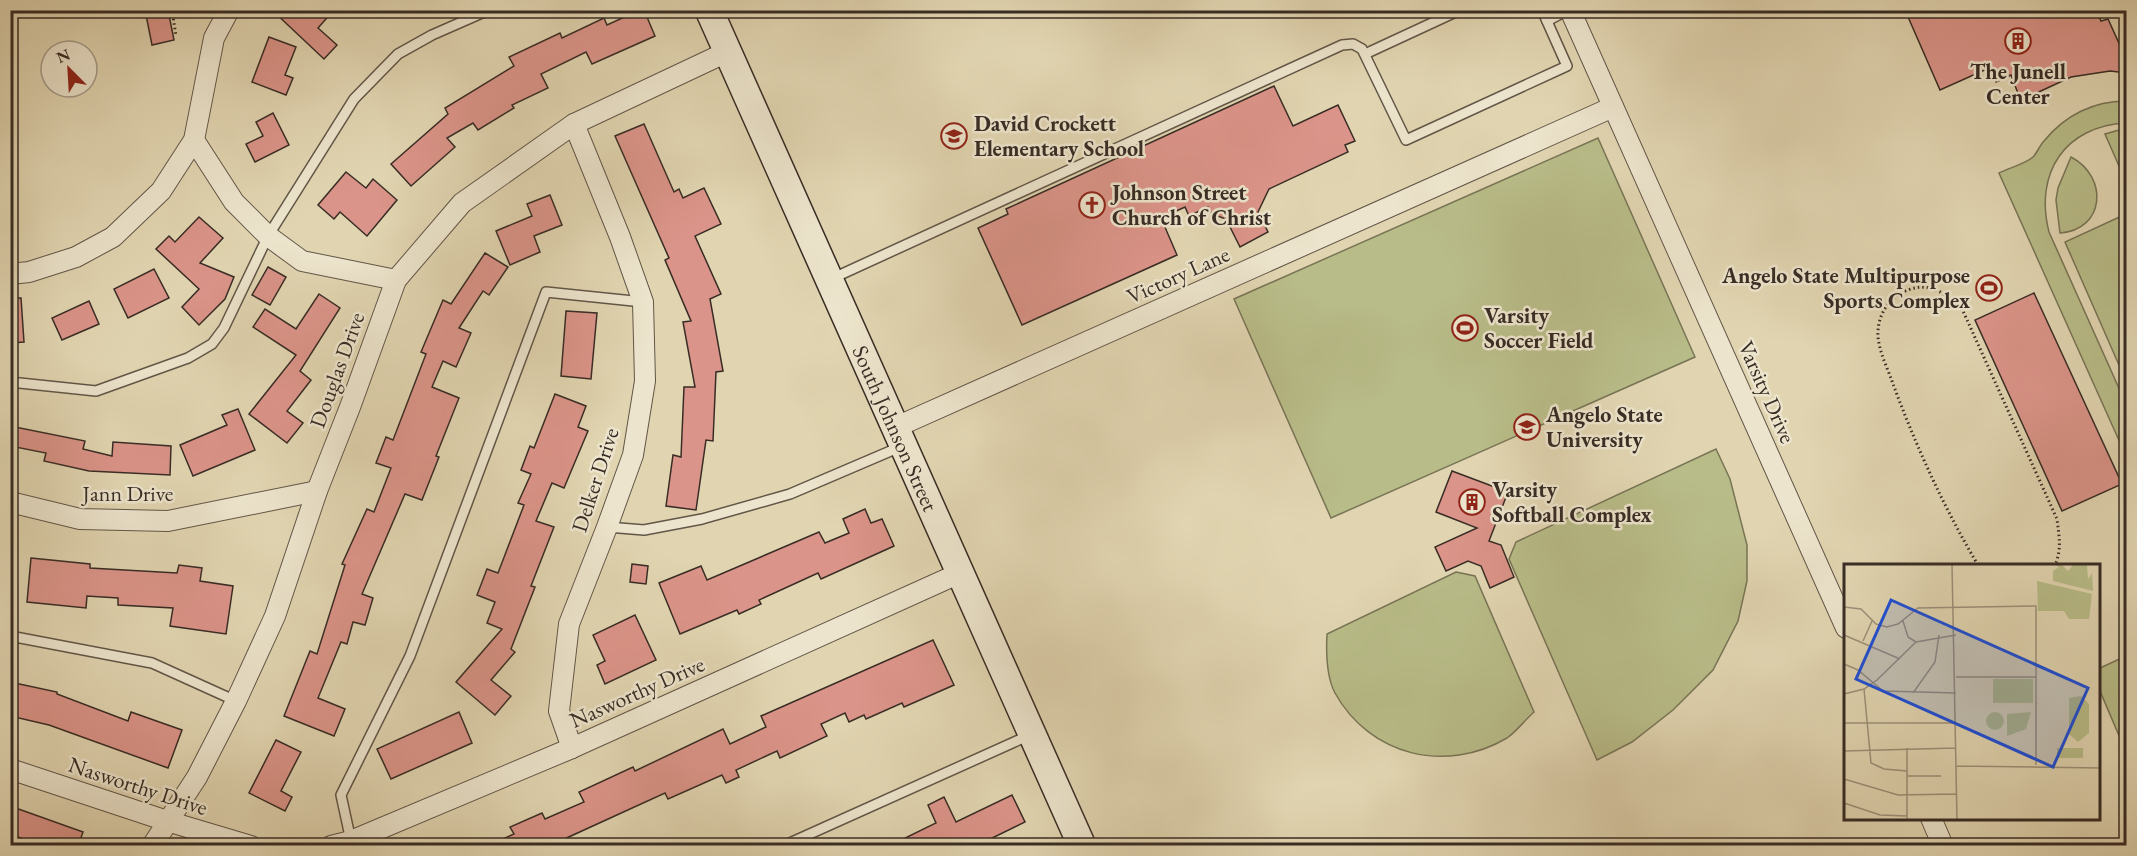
<svg xmlns="http://www.w3.org/2000/svg" width="2137" height="856" font-family="'EB Garamond',serif">
<rect width="100%" height="100%" fill="#e1d5b1"/>
<filter id="stains"><feTurbulence type="fractalNoise" baseFrequency=".00333" numOctaves="4"/><feColorMatrix values="0 0 0 0 .2 0 0 0 0 .09 0 0 0 0 .02 0 0 0 .5 -.17"/></filter>
<radialGradient id="worn" r=".72"><stop offset=".6" stop-color="#630" stop-opacity="0"/><stop offset="1" stop-color="#630" stop-opacity=".3"/></radialGradient>
<!-- green -->
<g fill="#b8bc88" stroke="#787456" stroke-width="1.5">
<path d="M2126,101v22c-61,3 -92,50 -77,109l77,172v52l-127,-283c10,-5 26,-9 34,-16 4,-4 7,-12 11,-16 21,-26 50,-40 82,-40z"/>
<path d="M2126,128v54l-21,-48z"/>
<path d="M1598,138l97,219 -364,161 -97,-219z"/>
<path d="M2071,157c38,20 34,73 -11,76l-4,-33 2,-12z"/>
<path d="M2126,214v167l-61,-139z"/>
<path d="M1716,449l14,30 17,66v36l-9,40 -25,49 -40,40 -41,32 -35,18 -88,-201 7,-17z"/>
<path d="M1456,572l19,4 59,136c-9,8 -18,20 -27,26 -61,36 -137,18 -172,-45 -9,-17 -9,-40 -8,-59z"/>
<path d="M2126,656v96l-26,-61v-23z"/>
</g>
<!-- building -->
<g fill="#db9489" stroke="#382c25" stroke-width="1.5">
<path d="M145,10h23l6,30 -22,5z"/>
<path d="M272,10h62l-16,18 19,17 -13,14z"/>
<path d="M640,10h4l11,26 -63,28 -6,-12 -45,22 7,14 -36,17 2,3 -36,22 -5,-7 -26,15 8,9 -44,39 -20,-22 57,-50 -3,-6 69,-42 -5,-9 51,-24 2,5 42,-20 3,7z"/>
<path d="M1905,10h191l5,11 7,-2 19,42v12l-17,-2 -39,6 -41,19 -8,8 -11,-29 -15,7 -7,-14 -49,22z"/>
<path d="M269,37l27,10 -11,28 8,3 -7,17 -34,-13z"/>
<path d="M1274,86l19,40 45,-21 17,36 -10,4 3,7 -79,37 -11,23 10,20 -28,15 -14,-28 -14,-5 -4,-7 -19,9 -4,-9 -24,11 16,37 -155,70 -44,-97 30,-14 -2,-5z"/>
<path d="M273,113l16,32 -34,17 -9,-18 17,-8 -7,-14z"/>
<path d="M644,124l30,68 5,-3 4,9 21,-10 17,36 -26,12 26,58 -11,5 13,72 -7,1 -3,69 -7,-1 -10,70 -30,-4 7,-51 8,2 3,-70h11l-12,-65 8,-1 -26,-61 4,-2 -54,-122z"/>
<path d="M346,172l20,16 7,-9 24,21 -30,36 -27,-24 -6,7 -16,-14z"/>
<path d="M550,195l12,30 -28,11 6,16 -30,13 -14,-34 36,-15 -5,-12z"/>
<path d="M199,217l24,21 -23,25 34,14 -9,22 -26,26 -17,-18 17,-18 -43,-40 13,-13 6,6z"/>
<path d="M485,253l23,14 -19,28 -6,-4 -24,37 12,5 -15,34 -13,-6 -11,26 27,11 -23,58 3,1 -17,43 -17,-6 -43,100 11,4 -8,27 -12,-3 -6,22 -6,-2 -23,56 27,11 -11,27 -50,-20 26,-65 7,3 28,-89 -3,-1 25,-55 7,3 17,-44 -15,-5 10,-26 7,3 33,-86 -5,-2 22,-52 8,4z"/>
<path d="M268,267l18,10 -16,28 -18,-10z"/>
<path d="M154,269l15,29 -41,20 -14,-29z"/>
<path d="M2034,293l88,191 -60,27 -87,-191z"/>
<path d="M319,294l21,14 -40,63 11,9 -24,31 16,12 -16,20 -38,-29 47,-59 -43,-28 12,-18 31,20z"/>
<path d="M10,298h11l3,44 -14,1z"/>
<path d="M89,301l10,23 -37,16 -10,-22z"/>
<path d="M566,311l31,2 -6,66 -30,-3z"/>
<path d="M555,394l31,12 -8,21 10,4 -24,57 -12,-5 -16,38 18,6 -23,59 4,1 -24,62 4,3 -24,28 20,16 -16,19 -39,-33 46,-53 -15,-6 8,-21 -18,-7 10,-26 11,4 26,-68 -6,-2 13,-29 -10,-4 9,-24 4,2z"/>
<path d="M238,409l17,41 -62,26 -13,-31 47,-20 -5,-10z"/>
<path d="M10,426l75,15 -2,8 29,7 1,-14 58,4 -1,29 -81,-4 -45,-10 2,-8 -36,-7z"/>
<path d="M1452,471l56,21 -19,49 12,4 13,32 -24,11 -9,-22 -13,-5 -22,10 -11,-24 42,-19 -41,-16z"/>
<path d="M865,509l6,14 11,-4 12,27 -73,33 -3,-6 -59,27 2,4 -22,10 -2,-4 -57,24 -21,-51 42,-17 6,14 112,-48 6,11 24,-10 -6,-14z"/>
<path d="M31,558l59,6v4l87,5 2,-8 23,3 -2,13 33,5 -7,48 -56,-8 3,-18 -55,-3v-7l-31,-2 -1,12 -59,-6z"/>
<path d="M632,564l16,2 -2,18 -16,-2z"/>
<path d="M635,615l21,45 -51,24 -8,-19 8,-4 -12,-26z"/>
<path d="M933,640l21,45 -50,22 -2,-4 -36,16 -2,-4 -15,7 -4,-9 -24,11 6,12 -47,22 -3,-7 -41,19 3,7 -13,6 -4,-8 -54,24 -3,-6 -105,48 2,5h-75l27,-12 -4,-7 32,-14 3,6 39,-17 -5,-10 54,-25 2,4 88,-42 7,15 36,-17 -5,-11z"/>
<path d="M10,682l47,10v2l71,27 3,-9 51,18 -14,38 -119,-43 -39,-9z"/>
<path d="M459,712l13,31 -81,36 -14,-30z"/>
<path d="M276,740l25,12 -20,39 11,6 -7,14 -36,-18z"/>
<path d="M1012,795l13,27 -49,24h-87l47,-23 -8,-18 16,-8 12,25z"/>
<path d="M10,806l73,26 -5,14h-36l-32,-12z"/>
</g>
<g fill="none" stroke-linecap="round" stroke-linejoin="round">
<!-- service casing -->
<g stroke="#625648" stroke-width="12">
<g id="service">
<path d="M1547,21l21,-11"/>
<path d="M1365,54l95,-44"/>
<path d="M831,279l511,-234 11,-1 9,5 44,91 161,-74 -25,-56"/>
<path d="M10,382l86,9 92,-33 24,-14 12,-16 44,-92 86,-137 44,-45 34,-19 57,-25"/>
<path d="M607,527l37,3 58,-11 88,-25 110,-47"/>
<path d="M10,636l142,27 84,38"/>
<path d="M351,841l-10,-46 69,-139 136,-364 97,10"/>
<path d="M783,846l247,-111"/>
</g>
</g>
<!-- minor casing -->
<g stroke="#625648" stroke-width="22">
<g id="minor">
<path d="M1570,10l276,618"/>
<path d="M194,140l40,62 34,34 34,25 94,19"/>
<path d="M10,274l19,-2 47,-15 37,-20 48,-46 33,-51 20,-102 15,-28"/>
<path d="M894,428l719,-321"/>
<path d="M10,502l70,17 88,2 149,-30"/>
<path d="M572,748l-13,-37 10,-87 38,-97 26,-72 12,-74 -2,-79 -23,-65 -46,-113"/>
<path d="M10,769l157,52 84,25"/>
<path d="M1931,818l12,28"/>
<path d="M152,846l45,-69 39,-76 39,-85 42,-125 33,-84 46,-127 66,-77 112,-79 155,-73"/>
<path d="M331,846l20,-5 221,-93 388,-175"/>
</g>
</g>
<!-- secondary casing -->
<g stroke="#382c25" stroke-width="30">
<g id="secondary">
<path id="s1" d="M709,10l373,836"/>
</g>
</g>
<!-- path -->
<g stroke="#382c25" stroke-width="3" stroke-dasharray="1.5 3" stroke-linecap="butt">
<path d="M172,10l4,26"/>
<path d="M1978,565c-34,-57 -62,-119 -85,-181 -5,-15 -14,-32 -15,-48 -1,-21 11,-39 30,-46 23,-9 40,5 55,21l94,208c2,17 5,30 -2,46"/>
</g>
<!-- service -->
<use href="#service" stroke="#ece4cc" stroke-width="9"/>
<!-- minor -->
<use href="#minor" stroke="#ece4cc" stroke-width="20"/>
<!-- secondary -->
<use href="#secondary" stroke="#ece4cc" stroke-width="27"/>
</g>
<!-- icons -->
<defs>
<g id="building-ring" transform="scale(1.35)"><circle r="9.5" fill="#ece4cc" stroke="#8f2418" stroke-width="1.5"/><path d="M-4-6H4V6H1V3H-1V6H-4ZM-2.5-4.3h1.7v1.8h-1.7ZM.8-4.3h1.7v1.8H.8ZM-2.5-1h1.7V.8h-1.7ZM.8-1h1.7V.8H.8Z" fill="#8f2418"/></g>
<g id="school-ring" transform="scale(1.35)"><circle r="9.5" fill="#ece4cc" stroke="#8f2418" stroke-width="1.5"/><path d="M0-5L7-2L0 1L-7-2ZM-4 1L0 2.5L4 1V4Q0 6-4 4Z" fill="#8f2418"/></g>
<g id="church-ring" transform="scale(1.35)"><circle r="9.5" fill="#ece4cc" stroke="#8f2418" stroke-width="1.5"/><path d="M-1.2-6h2.4v3.5h3.3v2.4h-3.3V6h-2.4V-.1h-3.3v-2.4h3.3Z" fill="#8f2418"/></g>
<g id="stadium-ring" transform="scale(1.35)"><circle r="9.5" fill="#ece4cc" stroke="#8f2418" stroke-width="1.5"/><path d="M0-5a6.5 5 0 1 0 0 10a6.5 5 0 1 0 0-10ZM-3.5-1.8h7v3.6h-7Z" fill="#8f2418"/></g>
<g id="university-ring" transform="scale(1.35)"><circle r="9.5" fill="#ece4cc" stroke="#8f2418" stroke-width="1.5"/><path d="M0-5L7-2L0 1L-7-2ZM-4 1L0 2.5L4 1V4Q0 6-4 4Z" fill="#8f2418"/></g>
</defs>
<g fill-rule="evenodd">
<use href="#building-ring" x="2018" y="41"/>
<use href="#school-ring" x="954" y="136"/>
<use href="#church-ring" x="1092" y="205"/>
<use href="#stadium-ring" x="1989" y="288"/>
<use href="#stadium-ring" x="1465" y="328"/>
<use href="#university-ring" x="1527" y="427"/>
<use href="#building-ring" x="1472" y="502"/>
</g>
<g text-anchor="middle" dominant-baseline="central" stroke-width="5" stroke-linejoin="round" paint-order="stroke">
<!-- poi labels -->
<g font-size="22" font-weight="bold" fill="#382c25" stroke="#ece4cc" text-anchor="start">
<text x="2018" y="71" text-anchor="middle">The Junell<tspan x="2018" dy="25">Center</tspan></text>
<text x="974" y="123">David Crockett<tspan x="974" dy="25">Elementary School</tspan></text>
<text x="1112" y="192">Johnson Street<tspan x="1112" dy="25">Church of Christ</tspan></text>
<text x="1970" y="275" text-anchor="end">Angelo State Multipurpose<tspan x="1970" dy="25">Sports Complex</tspan></text>
<text x="1484" y="315">Varsity<tspan x="1484" dy="25">Soccer Field</tspan></text>
<text x="1546" y="414">Angelo State<tspan x="1546" dy="25">University</tspan></text>
<text x="1492" y="489">Varsity<tspan x="1492" dy="25">Softball Complex</tspan></text>
</g>
<!-- street labels -->
<g font-size="22" fill="#382c25" stroke="#ece4cc">
<text transform="translate(1178 275) rotate(-24)">Victory Lane</text>
<text transform="translate(337 370) rotate(-70)">Douglas Drive</text>
<text transform="translate(1767 392) rotate(66)">Varsity Drive</text>
<text stroke="none"><textPath href="#s1" startOffset="458">South Johnson Street</textPath></text>
<text transform="translate(595 480) rotate(-72)">Delker Drive</text>
<text x="128" y="493">Jann Drive</text>
<text transform="translate(637 692) rotate(-24)">Nasworthy Drive</text>
<text transform="translate(138 786) rotate(18)">Nasworthy Drive</text>
</g>
</g>
<!-- overview -->
<g transform="translate(1844 564)">
<rect width="256" height="256" fill="#e1d5b1"/>
<path d="M211,1h7l6,6 5,-6h14l1,14 4,-6 1,18 -40,-10v-10l6,-4zM193,17l55,13 -3,25h-20l-5,-8h-26zM149,115h40v24h-40zM237,132l8,8v29l-11,9 -9,-8v-36zM142 157a9 9 0 1 1 18 0a9 9 0 1 1-18 0ZM187,148l-5,17 -19,7v-22zM213,184h26v10h-26z" fill="#b8bc88"/>
<path fill="none" stroke="#9d9179" stroke-width="1.5" d="M108,1l5,255M0,43l17,2 15,15 11,3 11,-3 20,-16 118,-2v159M59,57l5,16 8,5M0,71l56,24M19,77l9,-20M0,100l14,6 25,21 73,2M112,113h80M20,125l7,74 13,6 23,2M69,129l22,-31 4,-27M0,130l20,-5 13,-9 39,-38 40,-7M0,159h112M0,187l112,-3M112,202l145,2M63,212h34M0,215l54,16 58,-1M0,239l36,12 27,1M63,256v-72"/>
<path fill="#1d4ed8" fill-opacity="0.15" stroke="#1d4ed8" stroke-width="3" d="M47,36l197,88 -35,79 -197,-88z"/>
<rect width="256" height="256" fill="none" stroke="#382c25" stroke-width="3"/>
</g>
<!-- margin -->
<rect width="2137" height="856" fill="none" stroke="#e1d5b1" stroke-width="36"/>
<rect x="12" y="12" width="2113" height="832" fill="none" stroke="#382c25" stroke-width="3"/>
<rect x="18" y="18" width="2101" height="820" fill="none" stroke="#382c25" stroke-width="1.5"/>
<!-- north arrow -->
<g transform="translate(69 69) rotate(336)"><circle r="28" fill="#ece4cc" stroke="#a49a89" stroke-width="1.5"/>
<path d="M0-4.5L10 22L0 15L-10 22Z" fill="#8f2418"/>
<text y="-9" font-size="16" font-weight="bold" text-anchor="middle" fill="#382c25">N</text>
</g>
<rect width="100%" height="100%" filter="url(#stains)"/>
<rect width="100%" height="100%" fill="url(#worn)"/>
</svg>
